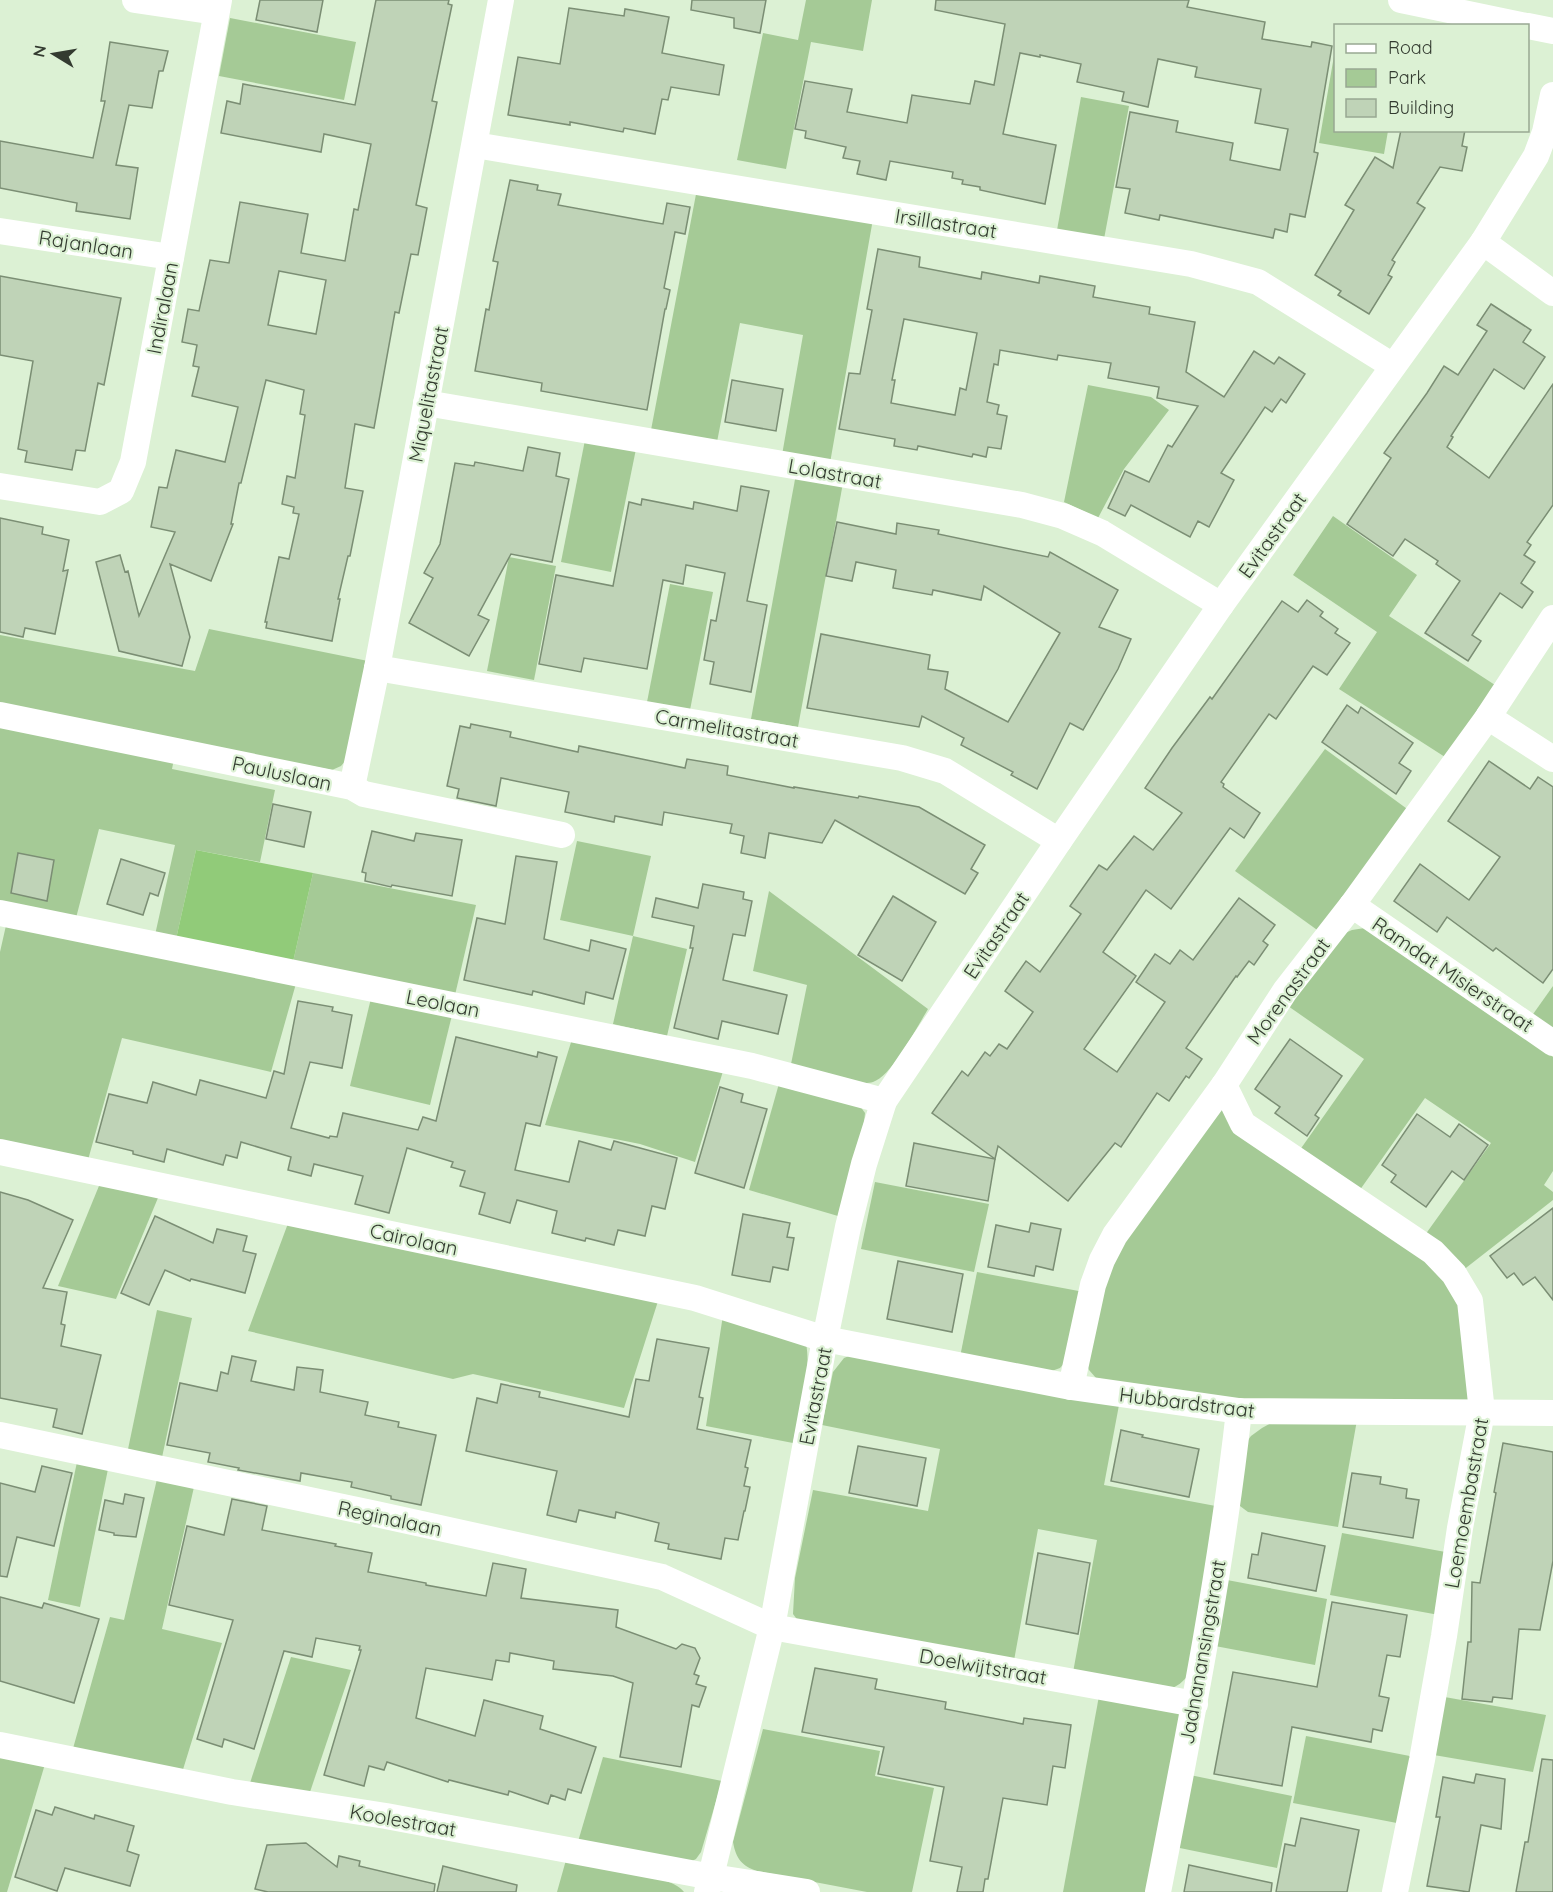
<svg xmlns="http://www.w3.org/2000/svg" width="1553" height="1892" font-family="Quicksand,sans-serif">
<rect width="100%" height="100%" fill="#dcf1d4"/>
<!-- green -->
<g fill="#a5ca96">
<path d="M806,0h66l-9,51 -52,-9 -25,127 -49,-9 26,-127 35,7z"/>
<path d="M230,18l126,24 -12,58 -125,-24z"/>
<path d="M1335,50l1,80 52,1 -4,23 -65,-11z"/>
<path d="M1081,97l48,9 -25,133 -47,-9z"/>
<path d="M697,189l176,30 -43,244 -48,-8 21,-120 -63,-12 -23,119 -66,-12z"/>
<path d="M1088,385l63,12 18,13 -45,59 -26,49 -34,-16z"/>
<path d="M585,440l51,9 -25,123 -50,-10z"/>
<path d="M796,474l47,9 -45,244 -47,-8z"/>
<path d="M1333,516l84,59 -28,41 106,69 -50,72 -106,-68 38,-57 -84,-57z"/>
<path d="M509,557l47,9 -22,114 -47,-9z"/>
<path d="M670,584l43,8 -23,118 -43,-8z"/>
<path d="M209,629l159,32 -21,98 -6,7 -9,4 -332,-63v-72l195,36z"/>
<path d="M0,724l174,35 -2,10 103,21 -15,72 -64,-12 -20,89 -21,-4 20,-90 -76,-16 -23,89 -76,-15z"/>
<path d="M1325,749l85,62 -90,121 -85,-61z"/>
<path d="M577,841l74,15 -18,80 54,13 -20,87 -54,-12 20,-88 -73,-16z"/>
<path d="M313,873l163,32 -21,90 -162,-33z"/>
<path d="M769,891l159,118c-11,18 -36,67 -55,73 -15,5 -65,-9 -83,-13l17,-84 -54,-14z"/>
<path d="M7,921l290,59 -26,92 -149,-34 -34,122 -88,-18v-190z"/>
<path d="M1365,928l65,40 123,89v114l-9,14 9,7v8l-91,71 -37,-36 66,-92 -66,-45 -68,96 -60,-40 67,-95 -76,-53 55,-72 9,-4z"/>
<path d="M1553,986v47l-22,-16z"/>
<path d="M372,994l81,17 -23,94 -80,-19z"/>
<path d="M573,1036l151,32 -29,94 -55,-18 -95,-19z"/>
<path d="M780,1080l80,26 5,7 -1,10 -26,93 -89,-26z"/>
<path d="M1222,1108l208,151 36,57 7,86 -232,2 -145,-26 -7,-8 -4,-9 26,-105z"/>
<path d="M101,1181l59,12 -44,106 -58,-13z"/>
<path d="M875,1182l114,22 -15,68 -113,-23z"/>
<path d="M290,1218l369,80 -35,110 -151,-34 -20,5 -205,-48z"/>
<path d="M977,1272l107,20 -16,67 -8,9 -11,4 -89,-15z"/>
<path d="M157,1310l35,8 -31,144 -34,-8z"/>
<path d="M723,1315l83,28c6,33 -7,68 -13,100l-87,-17z"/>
<path d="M854,1354l265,51 -15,80 117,22 -30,164c-7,11 -14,16 -26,20l-93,-13 25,-138 -59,-11 -25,137 -214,-44 -6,-8 2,-36 18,-88 115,21 12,-62 -118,-24 11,-53 11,-14z"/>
<path d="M1357,1420l-19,107 -90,-15 -12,-9 7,-56 8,-11 11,-8 13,-7z"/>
<path d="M77,1462l31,7 -28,138 -32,-7z"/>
<path d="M157,1479l37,8 -32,142 60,14 -41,133 -109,-24 38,-135 14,3z"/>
<path d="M1342,1533l109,20 -12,62 -109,-20z"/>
<path d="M1227,1580l100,19 -12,66 -100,-19z"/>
<path d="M291,1657l60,13 -42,125 -59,-12z"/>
<path d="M1099,1696l71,7 12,12 -29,177h-90z"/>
<path d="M1439,1696l107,19 -13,57 -105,-18z"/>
<path d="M763,1729l117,22 -5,25 59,12 -22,104h-45l-110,-21c-15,-5 -21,-12 -24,-29z"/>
<path d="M1306,1736l109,21 -13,67 -109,-21z"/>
<path d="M0,1755l45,9 -38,128h-7z"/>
<path d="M603,1757l119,24 -21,71 -5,7 -8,4 -111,-18z"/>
<path d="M1190,1775l102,21 -15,72 -102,-21z"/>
<path d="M566,1860c22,4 109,15 118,32h-127z"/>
</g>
<!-- forest -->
<path fill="#91cb79" d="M196,850l117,23 -20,89 -117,-23z"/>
<!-- building -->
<g fill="#bfd3b7" stroke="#7b8e74" stroke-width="1.5" fill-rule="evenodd">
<path d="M260,0h63l-6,32 -61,-12z"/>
<path d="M376,0h73l-1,4 4,1 -20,96 5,1 -21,103 11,3 -9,47 -7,-1 -12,59 -4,-1 -21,116 -19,-4 -10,64 18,3 -13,65h-2l-10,43h2l-8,42 -66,-13 1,-6h-2l14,-65 10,2 10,-45 -6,-1 1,-6 -12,-3 5,-28 8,2 10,-63 -5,-1 4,-24 -38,-10 -25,103h-2l-8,41h2l-22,57 -41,-17 20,73 -8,29 -63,-15 -23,-89 24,-7 5,17 3,-1 11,45 36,-84 -24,-5 8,-40 8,1 9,-38 49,12 13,-55 -46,-11 7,-29 -6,-1 4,-21 -15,-3 6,-33 11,2 11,-51 19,3 11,-61 68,12 -7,39 44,8 9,-52 4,1 13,-66 -47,-10 -3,18 -100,-19 6,-32 13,3 3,-20 112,21zM279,271l47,9 -10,54 -48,-9z"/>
<path d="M692,0h74l-6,33 -26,-5v-10l-43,-8z"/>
<path d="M936,0h253l-2,7 78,15 -3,17 49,8 1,-5 20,4 -18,106 4,1 -13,64 -15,-3 -3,18 -12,-3 -2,9 -113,-23 -1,5 -34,-7 5,-24 -14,-2 14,-75 48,9 -2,11 57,11 -3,17 50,10 8,-41 -33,-6 6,-34 -66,-12 2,-10 -39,-8 -10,48 -26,-6 2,-9 -47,-10 4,-18 -41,-9v2l-20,-4 -17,81 53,11 -11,59 -65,-14v-3l-18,-3 1,-4 -11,-2 1,-6 -63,-11 -4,19 -29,-6 3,-13 -17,-3 3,-11 -41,-9 1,-7 -11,-2 10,-48 47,8 -5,23 60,11 5,-28 58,9 5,-23 19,4 11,-61 -70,-14z"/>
<path d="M569,8l55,8 1,-7 44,8 -7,36 62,12 -5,30 -48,-8 -3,13 -6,-1 -7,35 -31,-6 -1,4 -53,-10v3l-62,-10 10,-58 42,7z"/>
<path d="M110,42l58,9 -5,20h-4l-7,37 -23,-3 -13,60 22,3 -8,51 -54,-8 1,-8 -77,-15v-47l93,17 12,-57h-4z"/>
<path d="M1401,130h64l-3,16 5,1 -5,24 -22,-4 -23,36 8,5 -33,52 3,2 -7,13 4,2 -23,37 -31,-19 3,-4 -26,-16 39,-65 -9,-5 30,-48 18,11z"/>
<path d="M510,180l28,5 -1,5 24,4 -3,11 82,15 23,4 4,-21 23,4 -5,27 -10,-2 -11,56 6,2 -4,19h-1l-18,101 -106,-19 1,-8 -67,-12 11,-62 3,1 9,-48 -5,-1z"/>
<path d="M878,249l42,8 -1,10 62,12 1,-7 57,11 1,-7 55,10 -2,11 57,10 -1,7 46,8 -9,50 38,25 30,-46 20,13 5,-7 26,17 -19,29 -5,-4 -9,13 -7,-5 -44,66 13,7 -25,47 -11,-6 -8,16 -59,-32 -6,11 -17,-8 17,-37 24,11 19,-37 4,2 26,-41 -41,-8 2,-11 -51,-9 3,-15 -53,-8 -1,5 -57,-10 -2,15 -4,-1 -7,38 12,3 -2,9 10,2 -6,33 -13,-2 -2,10 -13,-3 -1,3 -54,-11 -1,4 -23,-4 1,-7 -56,-10 10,-56 11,1 12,-64 -5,-1zM904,319l73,14 -11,57 -6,-2 -5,27 -64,-12 4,-23h-3z"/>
<path d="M0,276l121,22 -17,87 -6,-2 -13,68 -9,-1 -4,20 -47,-8 2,-11 -9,-2 15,-88 -33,-6z"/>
<path d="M1491,304l40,26 -8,12 22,15 -21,32 -30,-20 -43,67 2,1 -6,10 42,31 64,-94v121l-26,37 4,3 -7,10 11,7 -14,21 12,9 -11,16 -22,-15 -28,42 9,6 -13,20 -43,-28 35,-52 -24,-17 2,-3 -33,-22 -12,17 -46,-32 44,-66 -7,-5 43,-60 17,-27 14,9 29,-44 -10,-6z"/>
<path d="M732,380l51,9 -7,42 -51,-9z"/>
<path d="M528,447l32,6 -4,23 13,3 -17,83 -41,-8 -33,61 11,5 -20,36 -60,-33 24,-45 -9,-5 16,-29 15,-81 19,3 1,-4 48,9z"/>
<path d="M741,486l28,5 -22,110 20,4 -16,87 -41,-8 4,-22 -10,-2 7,-40 5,1 9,-48 -39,-8 -3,19 -20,-4 -16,89 -63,-11 -3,14 -42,-8 17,-89 57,11 16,-84 12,3 1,-6 51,10 1,-7 43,9z"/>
<path d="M0,518l43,9 -1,7 27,6 -6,31 5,-1 -13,64 -30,-6 -2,9 -23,-5z"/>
<path d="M837,522l59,12 1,-11 42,7 -1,4 110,23 2,-5 68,38 -19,37 32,12 -13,30 -35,61 -13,-7 -33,66 -26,-14 2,-3 -52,-27 3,-7 -42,-22 -3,11 -112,-19 14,-74 109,21 -2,14 20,3 -3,17 63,33 52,-89 -76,-47 -3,14 -48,-10 -1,5 -39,-7 3,-18 -40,-8 -4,19 -26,-5z"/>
<path d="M1307,600l16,12 -3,4 18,13 -3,4 15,10 -23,32 -14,-9 -37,53 -7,-5 -48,68 3,2 -1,3 37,26 -16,25 -14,-10 -59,81 -25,-19 -43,62 33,24 -52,73 33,23 48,-70 -29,-20 19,-28 15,10 10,-14 13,10 46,-62 36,27 -12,16 5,4 -14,20 -5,-4 -12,16 -1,-1 -50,72 16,11 -13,19 -3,-2 -17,25 -12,-8 -36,54 -6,-4 -47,58 -70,-55 -3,13 -63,-46 30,-42 6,5 17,-24 5,4 9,-12 8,5 26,-37 -28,-21 21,-30 14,11 41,-58 -11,-8 29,-41 8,5 27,-34 19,14 29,-37 -37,-25 27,-40 38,-51 2,2 70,-98 16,11z"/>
<path d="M1347,705l11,8 3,-6 52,36 -14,20 12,8 -15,23 -74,-52z"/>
<path d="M471,724l40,8 -1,5 68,15 1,-6 106,22 2,-9 41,7 -1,9 67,13v-1l64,11 1,-2 60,11 66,38 -14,24 7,4 -13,21 -130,-74 -13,23 -53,-10 -4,25 -24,-5 3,-17 -14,-3 2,-9 -68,-12 -2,13 -47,-9 -1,6 -49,-10 4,-20 -68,-14 -5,28 -39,-8 2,-9 -12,-3 13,-60 10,2z"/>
<path d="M1489,761l41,28 8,-12 15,10v182l-10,14 -47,-35 -3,3 -46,-34 -10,15 -43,-31 26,-37 49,36 31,-43 -52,-36z"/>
<path d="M273,804l38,8 -7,35 -38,-8z"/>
<path d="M372,831l42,10 2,-8 46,7 -10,56 -60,-11 -1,2 -26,-6 1,-8 -4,-1z"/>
<path d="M18,853l36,7 -7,41 -36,-8z"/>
<path d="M516,856l41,6 -13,77 45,12 2,-11 35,9 -13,50 -27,-7 -2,12 -51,-13 -1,4 -68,-15 13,-62 28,6z"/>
<path d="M121,859l44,14 -7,23 -8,-3 -7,22 -36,-11z"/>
<path d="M703,884l41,8 -1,7 9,2 -7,35 -12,-2 -10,46 64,15 -9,39 -56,-13 -4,18 -44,-11 19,-80h-3l4,-22 -42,-9 4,-19 42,10z"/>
<path d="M893,896l43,26 -34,59 -44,-26z"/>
<path d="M298,1001l35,6 -1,4 20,4 -10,53 -32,-6 -19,66 38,10 1,-2 7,1 6,-24 75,17 5,-13 13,4 20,-84 81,20 1,-5 19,5 -17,69 -14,-3 -11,47 54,12 10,-41 32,9 3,-9 63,17 -12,51 -13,-3 -7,30 -27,-6 -4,15 -28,-7 -1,3 -33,-8 5,-22 -40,-11 -7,23 -31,-9 6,-21 -25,-7 5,-15 -14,-4 2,-5 -46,-14 -18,65 -34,-9 8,-28 -49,-12 -3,12 -23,-6 3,-13 -50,-15 -4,16 -11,-3 -3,10 -56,-16 -3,13 -31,-8v-3l-37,-9 13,-48 38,9 6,-21 43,13 4,-15 66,18 8,-27 10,3z"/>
<path d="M1290,1039l52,37 -27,39 4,3 -12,18 -32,-23 5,-6 -25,-18z"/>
<path d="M720,1087l23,7 -2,8 26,7 -23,79 -49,-15z"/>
<path d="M1417,1114l33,23 9,-13 29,21 -24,35 -12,-9 -26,36 -35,-25 5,-7 -14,-10z"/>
<path d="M914,1143l81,16 -7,42 -82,-15z"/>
<path d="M0,1192l28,8 45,20 -30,68 24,4 -6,32 4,1 -4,21 40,9 -19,79 -29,-7 4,-18 -57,-11z"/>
<path d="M1553,1208v92l-18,-23 -12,8 -9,-12 -7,5 -17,-22z"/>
<path d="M743,1214l47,9 -3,14 7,1 -6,32 -15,-3 -3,15 -38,-7z"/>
<path d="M155,1216l58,27 4,-14 30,7 -4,15 13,3 -11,39 -54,-14 -1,2 -25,-11 -16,35 -28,-12z"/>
<path d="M1031,1223l30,6 -8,41 -17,-4 -2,10 -46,-9 8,-42 33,7z"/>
<path d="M898,1261l65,13 -11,58 -65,-13z"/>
<path d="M657,1339l52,9 -10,49 4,1 -6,31 54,11 -6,27 3,1 -4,18 6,1 -5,24h-1l-6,29 -13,-2 -4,21 -53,-10 1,-5 -14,-3 4,-18 -43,-11 -1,6 -36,-8 -3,12 -29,-7 10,-44 -91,-20 11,-53 20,5 4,-19 39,8 -1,5 90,20 7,-38 13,2z"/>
<path d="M232,1356l24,5 -5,20 43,9 3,-23 26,3 -3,22 48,10 -3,13 34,7 -1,5 38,8 -15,70 -30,-6v-3l-40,-9 1,-5 -51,-9 -1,8 -62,-11 1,-2 -31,-6 2,-9 -43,-8 13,-62 37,8 4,-19 7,2z"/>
<path d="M1121,1430l22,5 -1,2 57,12 -10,48 -78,-16z"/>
<path d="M1503,1443l50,9v109l-13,69 -21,-1 -7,70 -19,-2 -1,5 -30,-3 6,-57h3l1,-60 8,1 16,-90 -2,-1z"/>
<path d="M858,1446l68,12 -9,48 -68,-13z"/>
<path d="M42,1466l30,7 -18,73 -37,-9 -10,40 -7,-1v-93l35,9z"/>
<path d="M1352,1473l29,4 -1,7 27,5 -1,9 13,2 -6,38 -70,-11z"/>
<path d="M125,1494l19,4 -8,39 -22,-2v-2l-15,-3 6,-30 18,4z"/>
<path d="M232,1499l35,7 -5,24 74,14 -1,2 37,7 -4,19 58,11v2l60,11 7,-33 33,6 -5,29 97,12 -2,17 60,22 6,-5 13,4 5,10 -6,16 5,2 -3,8 10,3 -7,20 -7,-2 -11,62 -61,-10 13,-74 -20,-7 -60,-7 1,-8 -44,-8 -1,9 -13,-2 -4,20 -66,-12 -10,50 59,18 9,-36 59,16 -3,13 56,18 -15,46 -13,-4 -3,11 -14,-5 -3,9 -39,-13 -1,4 -59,-15 -1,2 -61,-20 -3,8 -15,-4 -5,20 -40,-11 37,-125h-2l1,-4 -44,-8 -4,19 -28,-6 -30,98 -30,-10 -2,8 -25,-8 36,-119 -64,-15 18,-79 37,9z"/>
<path d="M1262,1533l63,13 -9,45 -68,-13 4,-24 6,1z"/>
<path d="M1038,1553l52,10 -12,71 -52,-10z"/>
<path d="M0,1597l42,11 2,-5 55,16 -25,84 -74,-22z"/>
<path d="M1332,1602l75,13 -7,42 -13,-2 -8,41 10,2 -7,33 -9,-2 -2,13 -79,-15 -10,59 -68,-12 19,-102 84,15z"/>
<path d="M815,1668l62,11 -2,10 71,13 -1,7 78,15 1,-6 47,7 -6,43 -12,-2 -6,39 -44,-7 -15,81h-3l-2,13h-26l5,-25 -32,-6 14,-74 -66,-13 6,-27 -82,-15z"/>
<path d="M1542,1759l11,1v132h-37l9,-50h3z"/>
<path d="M1476,1774l29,5 -4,50 -20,-4 -12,67 -42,-6 13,-69h-4l7,-40 31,6z"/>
<path d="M55,1807l39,12 1,-4 39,11 -7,25 12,4 -9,31 -65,-18 -8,23 -42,-14 21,-67 16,5z"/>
<path d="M1301,1818l58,12 -12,62h-71l9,-48 10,2z"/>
<path d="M306,1843l31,24 2,-11 21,5 -1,5 76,18 -1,8h-166l-13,-3 12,-44z"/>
<path d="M1189,1865l83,18 -1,9h-87z"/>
<path d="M443,1866l74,19 -1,7h-79z"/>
</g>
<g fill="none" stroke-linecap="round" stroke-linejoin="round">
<!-- minor -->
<g stroke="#fff" stroke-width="26">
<path d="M135,0l81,12"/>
<path d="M1401,0l125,26"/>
<path d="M1528,26l25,5"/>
<path d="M475,145l716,119 67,18 135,84"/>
<path d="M0,231l171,26"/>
<path d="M1483,242l70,51"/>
<path d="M426,403l596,102 41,11 39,17 119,72"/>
<path d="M0,486l100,16 21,-11 12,-29 86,-462"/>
<path d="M377,668l525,90 43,13 114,70"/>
<path d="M0,715l352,72 12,7 198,41"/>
<path d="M1488,717l65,42"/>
<path d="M352,787l25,-119 124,-668"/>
<path d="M1352,905l201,138"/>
<path d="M0,913l752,153 132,35"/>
<path d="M1224,1085l19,39 190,128 21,22 16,27 12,111 -22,116 -16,108 -22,124 -27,132"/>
<path d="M0,1152l695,146 130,41 246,48 168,24 314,2"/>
<path d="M1071,1387l22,-102 9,-25 13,-25 109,-150 61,-94 67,-86 136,-188 65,-99"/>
<path d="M0,1435l376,79 286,63 110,50 423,77"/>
<path d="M0,1745l232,47 154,24 326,61 95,15"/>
<path d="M707,1892l65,-265 53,-288 23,-112 16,-63 20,-63 175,-260 162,-236 262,-363 53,-86 9,-24 8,-37"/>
<path d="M1158,1892c31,-159 63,-319 81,-481"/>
</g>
</g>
<g text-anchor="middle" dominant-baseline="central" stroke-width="4.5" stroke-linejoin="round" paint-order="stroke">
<!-- street labels -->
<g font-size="20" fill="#333b30" stroke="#dcf1d4">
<text transform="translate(946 223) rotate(9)">Irsillastraat</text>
<text transform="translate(86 244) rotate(9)">Rajanlaan</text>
<text transform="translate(162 308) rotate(-79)">Indiralaan</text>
<text transform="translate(428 394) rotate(-79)">Miquelitastraat</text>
<text transform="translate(835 473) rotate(10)">Lolastraat</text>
<text transform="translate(1272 535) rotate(-54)">Evitastraat</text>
<text transform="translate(727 728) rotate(10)">Carmelitastraat</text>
<text transform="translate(282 773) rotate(12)">Pauluslaan</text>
<text transform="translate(996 935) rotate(-56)">Evitastraat</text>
<text transform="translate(1453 974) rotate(34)">Ramdat Misierstraat</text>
<text transform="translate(1288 991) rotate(-54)">Morenastraat</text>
<text transform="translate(443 1003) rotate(11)">Leolaan</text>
<text transform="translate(414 1239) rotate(12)">Cairolaan</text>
<text transform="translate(815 1396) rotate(-79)">Evitastraat</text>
<text transform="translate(1187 1402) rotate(7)">Hubbardstraat</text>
<text transform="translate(1466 1503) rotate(-80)">Loemoembastraat</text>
<text transform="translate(390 1518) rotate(12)">Reginalaan</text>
<text transform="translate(1202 1652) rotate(-80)">Jadnanansingstraat</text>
<text transform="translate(983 1666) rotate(10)">Doelwijtstraat</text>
<text transform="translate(403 1820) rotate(10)">Koolestraat</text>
</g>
</g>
<!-- legend -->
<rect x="1334" y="24" width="195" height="108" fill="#dcf1d4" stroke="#98a892" stroke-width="1.5"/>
<rect x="1346" y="44" width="30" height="9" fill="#ffffff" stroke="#98a892" stroke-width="1.5"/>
<text x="1388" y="54" font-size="18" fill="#333b30">Road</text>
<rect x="1346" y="69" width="30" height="18" fill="#a5ca96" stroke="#98a892" stroke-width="1.5"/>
<text x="1388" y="84" font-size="18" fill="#333b30">Park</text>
<rect x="1346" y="99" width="30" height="18" fill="#bfd3b7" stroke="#98a892" stroke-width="1.5"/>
<text x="1388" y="114" font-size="18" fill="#333b30">Building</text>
<!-- north arrow -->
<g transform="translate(54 54) rotate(281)" stroke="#dcf1d4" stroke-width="4.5" paint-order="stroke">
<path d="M0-4.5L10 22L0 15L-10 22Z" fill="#333b30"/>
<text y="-9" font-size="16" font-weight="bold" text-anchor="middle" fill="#333b30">N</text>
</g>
</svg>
